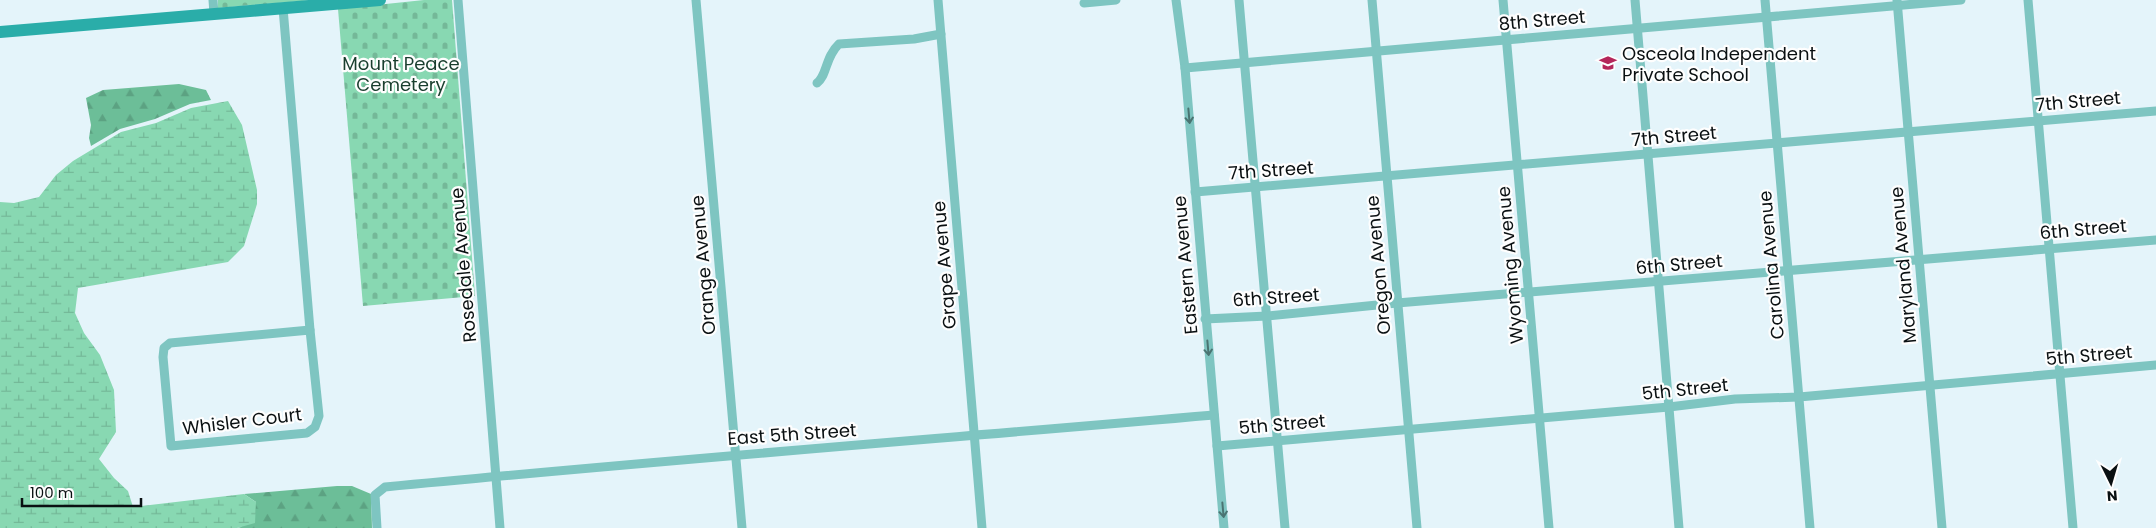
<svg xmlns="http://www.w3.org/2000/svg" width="2156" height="528" font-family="Poppins,sans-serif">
<defs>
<pattern id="forest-firs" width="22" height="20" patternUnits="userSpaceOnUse" patternTransform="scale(1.25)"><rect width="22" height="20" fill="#6cbe98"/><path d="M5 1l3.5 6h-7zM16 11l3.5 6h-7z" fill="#5ca282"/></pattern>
<pattern id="wetland-marsh" width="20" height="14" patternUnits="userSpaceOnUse" patternTransform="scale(1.25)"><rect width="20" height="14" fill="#88d8b2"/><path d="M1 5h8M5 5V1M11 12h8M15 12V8" fill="none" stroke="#74b898"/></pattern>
<pattern id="cemetery-stones" width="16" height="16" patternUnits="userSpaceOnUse" patternTransform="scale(1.25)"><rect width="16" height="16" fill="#88d8b2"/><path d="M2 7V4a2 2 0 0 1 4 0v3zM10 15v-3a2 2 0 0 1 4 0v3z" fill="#74b898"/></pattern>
</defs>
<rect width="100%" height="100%" fill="#e4f4fa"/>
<!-- forest -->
<g fill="url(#forest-firs)">
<path d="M179,84l27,6 5,10 -21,4 -35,15 -35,10 -29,17 -2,-8 2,-13 -5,-27 17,-8z"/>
<path d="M337,486h15l19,8 1,34h-135l4,-1 15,-25 -12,-8z"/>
</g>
<!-- wetland -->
<path fill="url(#wetland-marsh)" d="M228,101l14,24 15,65v14l-13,42 -16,16 -150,26 -3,25 9,20 16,22 14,35 2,42 -17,27 15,19 14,13 5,16 111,-13 12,8 -1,21 -18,5h-237v-326l14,1 25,-6 17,-22 17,-14 48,-29 35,-9 35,-15z"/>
<!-- cemetery -->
<g fill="url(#cemetery-stones)">
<path d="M218,0h96l-96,8z"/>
<path d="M424,0h28l23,296 -112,10 -25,-297z"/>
</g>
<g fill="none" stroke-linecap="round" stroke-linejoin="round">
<!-- street -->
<g stroke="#7ec5c1" stroke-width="9">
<path d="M213,0l1,14"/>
<path d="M458,0l42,528"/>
<path d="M696,0l46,528"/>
<path d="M938,0l44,528"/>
<path d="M1176,0l9,68 39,460"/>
<path d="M1239,0l46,528"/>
<path d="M1372,0l45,528"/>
<path d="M1503,0l46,528"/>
<path d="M1635,0l44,528"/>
<path d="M1765,0l45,528"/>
<path d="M1897,0l45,528"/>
<path d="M2028,0l45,528"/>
<path d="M1084,3l32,-3"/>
<path d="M283,8l27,322"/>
<path d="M1185,68l776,-68"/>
<path d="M817,83c10,-7 8,-26 22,-39l75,-5 27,-5"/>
<path d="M1195,192l961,-81"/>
<path d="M1205,319l62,-3 130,-13 759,-63"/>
<path d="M310,330l9,86 -4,11 -8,6 -136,13 -8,-89 1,-9 6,-5z"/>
<path d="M1217,446l452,-39 66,-8 64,-2 357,-32"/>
<path d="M377,528l-2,-33 10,-8c276,-27 553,-48 829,-72"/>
</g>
<!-- secondary -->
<path stroke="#2aada9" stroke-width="12" d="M0,32l380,-32"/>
</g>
<!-- one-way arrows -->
<defs><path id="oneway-shaft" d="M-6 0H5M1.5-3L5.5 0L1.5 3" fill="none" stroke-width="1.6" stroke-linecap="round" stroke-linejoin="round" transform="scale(1.25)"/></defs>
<g stroke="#4a7472">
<use href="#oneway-shaft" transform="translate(1189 116) rotate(85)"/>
<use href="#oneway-shaft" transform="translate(1208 348) rotate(85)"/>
<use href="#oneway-shaft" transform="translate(1223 510) rotate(85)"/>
</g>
<!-- icons -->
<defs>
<g id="school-bare" transform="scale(1.35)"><path d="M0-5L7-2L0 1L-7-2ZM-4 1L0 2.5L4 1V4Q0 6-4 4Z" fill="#b4265a" stroke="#fefefe" stroke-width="2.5" paint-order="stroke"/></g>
</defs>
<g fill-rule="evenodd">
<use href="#school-bare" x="1608" y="63"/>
</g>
<g text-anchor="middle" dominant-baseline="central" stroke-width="4.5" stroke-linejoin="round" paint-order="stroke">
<!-- street labels -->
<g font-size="18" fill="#0a1012" stroke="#fefefe">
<text transform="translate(1542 20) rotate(-5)">8th Street</text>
<text transform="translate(2078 101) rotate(-5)">7th Street</text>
<text transform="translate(1674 136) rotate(-5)">7th Street</text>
<text transform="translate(1271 170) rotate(-4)">7th Street</text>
<text transform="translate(2083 229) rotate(-5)">6th Street</text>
<text transform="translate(1679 264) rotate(-5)">6th Street</text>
<text transform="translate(463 265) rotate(-95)">Rosedale Avenue</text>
<text transform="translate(703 265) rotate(-95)">Orange Avenue</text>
<text transform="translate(944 265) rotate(-95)">Grape Avenue</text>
<text transform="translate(1185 265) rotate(-95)">Eastern Avenue</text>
<text transform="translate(1378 265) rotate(-95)">Oregon Avenue</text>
<text transform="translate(1510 265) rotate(-95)">Wyoming Avenue</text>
<text transform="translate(1771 265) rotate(-95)">Carolina Avenue</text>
<text transform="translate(1903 265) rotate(-95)">Maryland Avenue</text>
<text transform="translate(1276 297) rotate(-4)">6th Street</text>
<text transform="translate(2089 355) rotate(-5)">5th Street</text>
<text transform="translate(1685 389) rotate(-6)">5th Street</text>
<text transform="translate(242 421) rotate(-7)">Whisler Court</text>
<text transform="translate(1282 424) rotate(-5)">5th Street</text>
<text transform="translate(792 434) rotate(-4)">East 5th Street</text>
</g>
<!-- poi labels -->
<g font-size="18" fill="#0a1012" stroke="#fefefe" text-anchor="start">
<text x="1622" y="53">Osceola Independent<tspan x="1622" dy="21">Private School</tspan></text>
</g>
<!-- park labels -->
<g font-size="18" fill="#193e2e" stroke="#fefefe">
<text x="401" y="63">Mount Peace<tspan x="401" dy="21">Cemetery</tspan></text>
</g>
</g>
<!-- north arrow -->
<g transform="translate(2111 483) rotate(175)" stroke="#fefefe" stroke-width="4" paint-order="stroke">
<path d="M0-4L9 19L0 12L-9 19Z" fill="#0a1012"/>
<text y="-8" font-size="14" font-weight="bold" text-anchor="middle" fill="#0a1012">N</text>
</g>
<!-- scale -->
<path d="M22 498v8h119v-8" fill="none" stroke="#0a1012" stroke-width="2.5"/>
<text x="30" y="498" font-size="15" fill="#0a1012" stroke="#fefefe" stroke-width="4" paint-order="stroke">100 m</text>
</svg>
